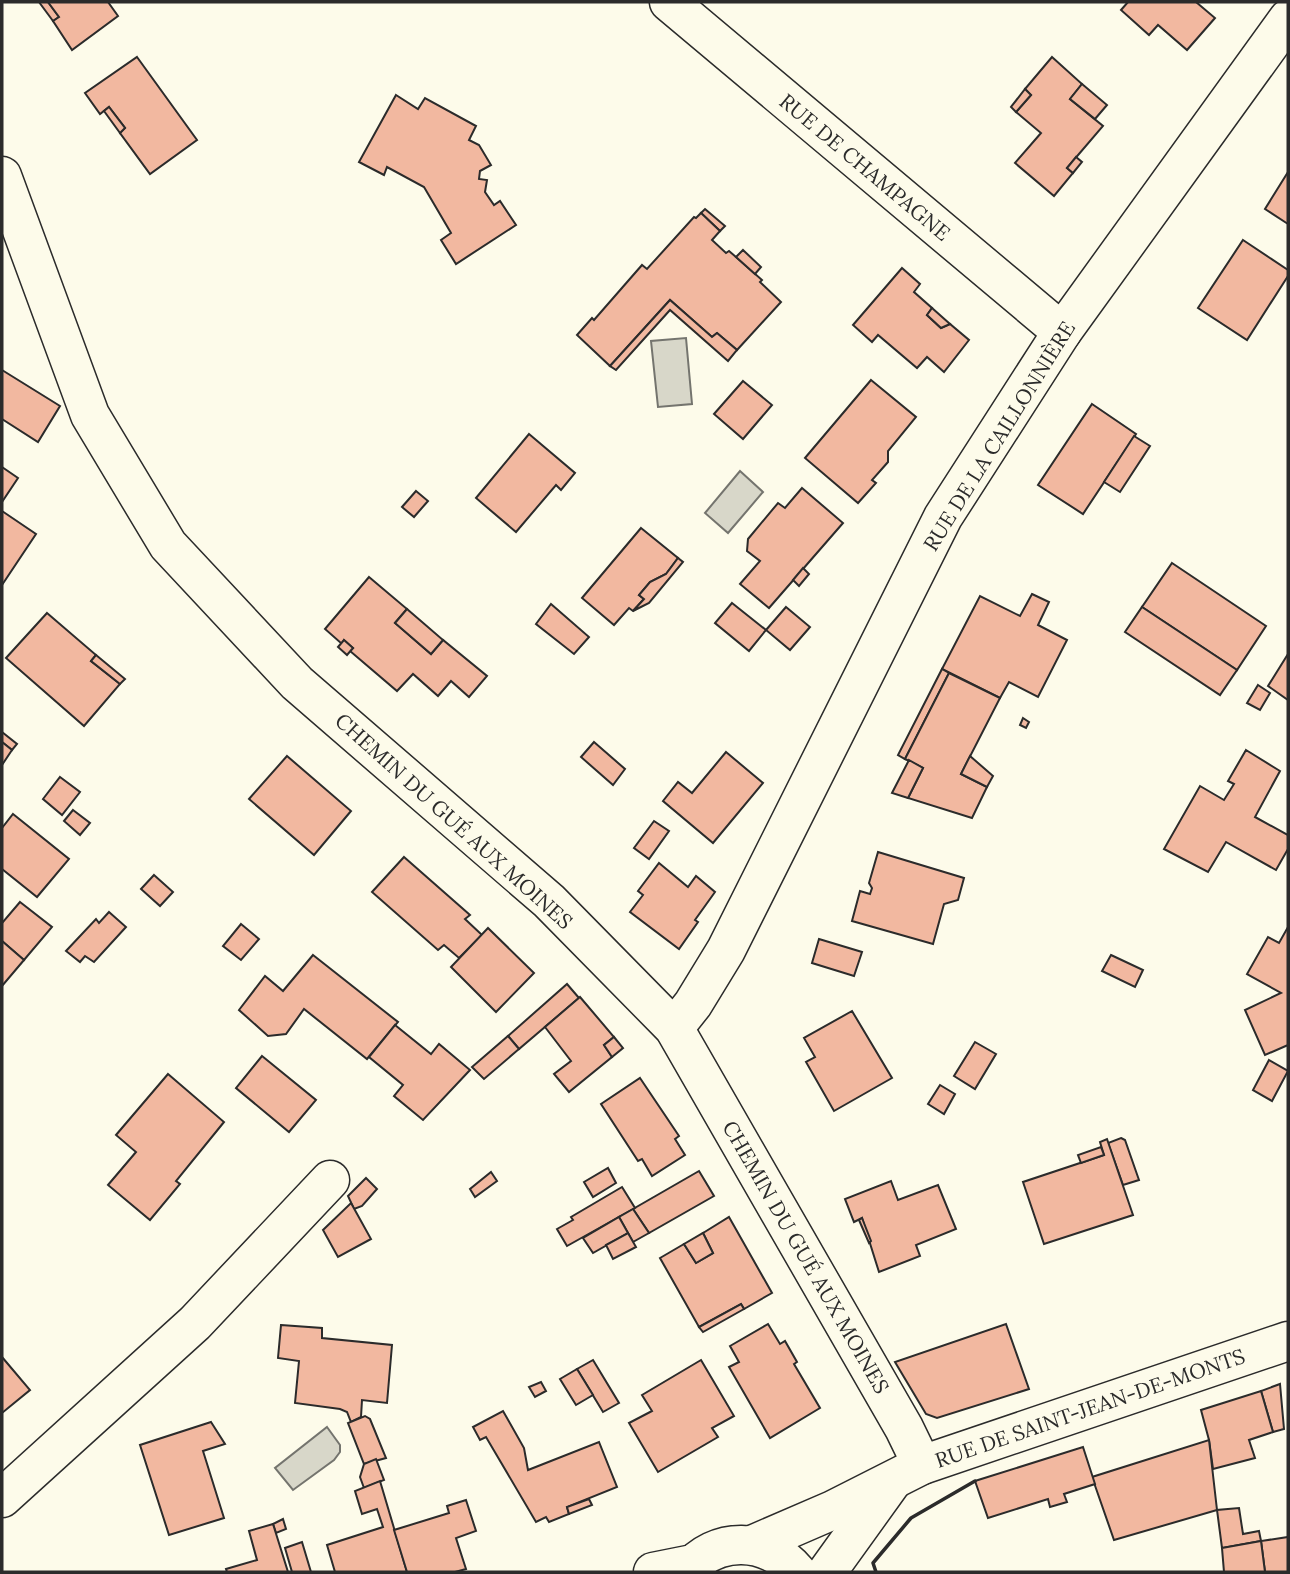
<svg xmlns="http://www.w3.org/2000/svg" width="1290" height="1574" font-family="Lora,serif">
<rect width="100%" height="100%" fill="#fdfbea"/>
<!-- water -->
<g fill="#d8d7c9" stroke="#74746e" stroke-width="2">
<path d="M686,338l6,66 -34,3 -7,-66z"/>
<path d="M740,471l23,21 -35,41 -23,-20z"/>
<path d="M327,1427l13,18v7l-6,8 -41,30 -18,-22z"/>
</g>
<!-- building -->
<g fill="#f2b8a0" stroke="#2b2b2b" stroke-width="2">
<path d="M39,2h9l11,15 -6,4z"/>
<path d="M48,2h60l10,14 -46,34 -19,-29 6,-4z"/>
<path d="M1128,2h68l19,16 -28,32 -29,-25 -9,10 -28,-25z"/>
<path d="M137,57l60,83 -47,34 -30,-41 5,-5 -16,-21 -9,7 -15,-21z"/>
<path d="M1052,57l30,27 -12,15 33,27 -36,42 6,5 -19,23 -39,-33 26,-30 -25,-21 15,-17 -6,-6z"/>
<path d="M1082,84l25,21 -12,14 -25,-20z"/>
<path d="M1025,89l6,6 -15,17 -5,-5z"/>
<path d="M396,95l22,14 7,-11 51,28 -7,14 10,5 12,20 -11,6 -1,8 8,1 -2,12 9,13 6,-4 16,24 -60,39 -15,-24 10,-7 -27,-46 -37,-20 -3,8 -25,-13z"/>
<path d="M109,107l16,21 -5,5 -16,-22z"/>
<path d="M1076,157l6,5 -9,11 -6,-5z"/>
<path d="M1288,172v52l-23,-15z"/>
<path d="M705,209l20,17 -5,5 -19,-18z"/>
<path d="M701,213l19,18 -8,9 14,13 3,-2 7,6 26,23 -2,2 21,20 -44,48 -20,-17 -5,4 -42,-37 -60,66 -33,-31 15,-17 2,2 48,-55 5,4 47,-52 2,1z"/>
<path d="M1243,240l45,30v6l-41,64 -49,-32z"/>
<path d="M743,250l18,17 -6,7 -19,-17z"/>
<path d="M902,268l18,16 -6,8 18,16 -5,7 14,13 9,-4 19,16 -25,32 -17,-15 -10,11 -39,-33 -6,7 -19,-17z"/>
<path d="M670,300l42,37 5,-4 20,17 -9,11 -58,-51 -54,60 -6,-4z"/>
<path d="M932,308l18,16 -9,4 -14,-13z"/>
<path d="M2,370l58,36 -22,36 -36,-23z"/>
<path d="M871,380l45,37 -28,34v11l-16,18 4,3 -18,20 -53,-45z"/>
<path d="M743,381l29,24 -29,34 -29,-25z"/>
<path d="M1092,404l44,30 -53,80 -45,-29z"/>
<path d="M529,434l46,39 -14,17 -5,-5 -40,47 -40,-34z"/>
<path d="M1134,436l16,10 -30,46 -16,-10z"/>
<path d="M2,467l16,11 -16,24z"/>
<path d="M802,488l41,35 -74,85 -29,-24 20,-23 -13,-10 1,-12 30,-36 7,5z"/>
<path d="M416,491l12,10 -14,16 -12,-10z"/>
<path d="M2,511l34,23 -34,51z"/>
<path d="M641,528l37,30 -12,16 -16,8 -11,13 5,4 -11,12 -4,-3 -15,17 -32,-27z"/>
<path d="M678,558l5,4 -34,41 -16,8 11,-12 -5,-4 11,-13 16,-8z"/>
<path d="M1172,563l94,63 -29,44 -95,-63z"/>
<path d="M803,568l6,6 -10,12 -6,-6z"/>
<path d="M369,577l38,32 -12,14 36,31 12,-14 44,36 -18,21 -18,-16 -13,15 -25,-22 -16,17 -47,-40 3,-3 -9,-8 -2,4 -17,-15z"/>
<path d="M1032,594l17,8 -11,23 29,15 -29,57 -29,-15 -9,16 -58,-29 38,-73 40,20z"/>
<path d="M732,603l34,27 -17,21 -34,-28z"/>
<path d="M551,604l38,33 -15,17 -38,-30z"/>
<path d="M786,607l24,20 -20,23 -24,-20z"/>
<path d="M1142,607l95,63 -17,25 -95,-63z"/>
<path d="M407,609l36,31 -12,14 -36,-31z"/>
<path d="M47,613l49,42 -5,6 29,23 -36,42 -78,-68z"/>
<path d="M344,640l9,8 -6,7 -9,-8z"/>
<path d="M1288,654v46l-20,-14z"/>
<path d="M96,655l29,24 -5,5 -29,-23z"/>
<path d="M942,669l7,4 -44,86 -7,-4z"/>
<path d="M949,673l51,25 -39,76 26,13 -15,31 -64,-20 15,-30 -18,-9z"/>
<path d="M1258,685l12,8 -10,17 -13,-7z"/>
<path d="M1023,718l6,4 -3,6 -6,-3z"/>
<path d="M2,732l15,12 -5,6 -10,-8z"/>
<path d="M2,742l10,8 -10,15z"/>
<path d="M594,742l31,27 -12,16 -32,-28z"/>
<path d="M1246,750l34,21 -25,46 33,18v14l-12,21 -50,-28 -18,30 -44,-23 36,-63 24,14 10,-16 -6,-3z"/>
<path d="M726,752l37,31 -50,60 -50,-42 15,-19 14,11z"/>
<path d="M287,756l64,55 -37,44 -65,-56z"/>
<path d="M970,756l23,20 -6,11 -26,-13z"/>
<path d="M909,760l14,8 -15,30 -16,-5z"/>
<path d="M60,777l20,15 -18,23 -19,-16z"/>
<path d="M73,810l17,13 -10,12 -16,-14z"/>
<path d="M13,814l56,45 -32,38 -35,-28v-41z"/>
<path d="M654,821l15,10 -20,28 -15,-11z"/>
<path d="M878,852l86,26 -6,22 -14,4 -11,40 -81,-23 8,-30 10,3 2,-6 -3,-5z"/>
<path d="M404,857l66,58 -5,4 17,16 -23,23 -15,-13 -6,5 -66,-58z"/>
<path d="M659,863l29,24 8,-11 19,16 -20,28 3,2 -19,27 -49,-37 13,-17 -5,-4z"/>
<path d="M154,875l19,17 -13,14 -19,-17z"/>
<path d="M20,902l32,25 -28,33 -22,-19v-18z"/>
<path d="M109,912l17,15 -32,35 -9,-6 -5,6 -14,-11 30,-32 3,4z"/>
<path d="M241,924l18,15 -18,21 -18,-14z"/>
<path d="M1288,927v118l-23,10 -20,-45 36,-17 -34,-19 21,-37 11,6z"/>
<path d="M488,928l46,45 -38,39 -45,-45z"/>
<path d="M819,939l43,13 -8,24 -42,-13z"/>
<path d="M2,941l22,19 -22,26z"/>
<path d="M313,955l85,67 -31,37 -63,-50 -18,25 -18,2 -29,-26 26,-34 18,15z"/>
<path d="M1111,955l32,15 -8,17 -33,-16z"/>
<path d="M567,984l12,14 -60,51 -11,-13z"/>
<path d="M580,997l34,40 -10,8 8,12 -43,35 -15,-18 17,-13 -26,-34z"/>
<path d="M852,1011l40,67 -58,33 -28,-49 9,-5 -11,-19z"/>
<path d="M395,1025l36,29 8,-10 31,26 -47,50 -29,-24 9,-11 -34,-28z"/>
<path d="M508,1036l11,13 -35,30 -12,-12z"/>
<path d="M614,1037l9,11 -11,9 -8,-12z"/>
<path d="M975,1042l21,12 -21,35 -21,-13z"/>
<path d="M262,1056l54,44 -27,32 -53,-44z"/>
<path d="M1269,1060l19,11 -16,30 -19,-11z"/>
<path d="M168,1074l56,48 -48,59 4,3 -30,36 -42,-35 28,-33 -20,-17z"/>
<path d="M640,1078l39,58 -4,3 10,16 -33,21 -10,-17 -4,2 -37,-57z"/>
<path d="M940,1085l15,9 -11,20 -16,-10z"/>
<path d="M1121,1138l4,2 14,40 -16,5 -15,-42z"/>
<path d="M1107,1139l26,76 -89,29 -21,-62 81,-27 -4,-13z"/>
<path d="M1101,1147l3,8 -23,8 -3,-8z"/>
<path d="M608,1168l8,15 -23,14 -9,-15z"/>
<path d="M699,1171l15,25 -65,37 -16,-24z"/>
<path d="M491,1172l6,9 -22,16 -5,-8z"/>
<path d="M366,1178l11,11 -15,17 -8,3 -6,-13z"/>
<path d="M891,1181l7,19 40,-15 18,44 -40,16 4,11 -41,16 -17,-54 -8,4 -9,-23z"/>
<path d="M622,1187l13,21 -68,38 -10,-17 16,-9 -2,-3z"/>
<path d="M351,1203l20,36 -33,18 -15,-27z"/>
<path d="M633,1209l16,24 -16,9 -14,-25z"/>
<path d="M619,1217l9,16 -35,20 -10,-15z"/>
<path d="M729,1217l43,76 -28,16 -3,-5 -42,23 -39,-69 24,-14 12,19 17,-10 -10,-20z"/>
<path d="M862,1218l9,23 -2,2 -10,-23z"/>
<path d="M628,1233l8,14 -23,12 -7,-14z"/>
<path d="M703,1233l10,20 -17,10 -12,-19z"/>
<path d="M741,1304l3,5 -41,23 -4,-5z"/>
<path d="M768,1324l12,20 5,-3 12,21 -3,2 26,44 -50,30 -41,-71 10,-5 -9,-16z"/>
<path d="M1006,1324l23,65 -92,29 -11,-4 -31,-52z"/>
<path d="M281,1325l41,3v10l70,7 -5,58 -25,-3 -1,17 -10,5 -4,-10 -7,-3 -45,-6 4,-42 -21,-3z"/>
<path d="M2,1357l28,33 -28,23z"/>
<path d="M593,1360l26,43 -16,9 -26,-43z"/>
<path d="M701,1360l33,56 -22,12 6,9 -60,35 -29,-49 23,-12 -10,-16z"/>
<path d="M577,1369l16,26 -17,10 -16,-26z"/>
<path d="M541,1382l5,9 -11,6 -6,-10z"/>
<path d="M1280,1384l4,45 -11,3 -12,-41z"/>
<path d="M1261,1391l12,41 -24,8 6,18 -42,11 -4,-29 -8,-30z"/>
<path d="M503,1411l21,37 4,22 71,-28 18,45 -50,20 2,7 -20,8 -3,-5 -10,5 -50,-85 -6,3 -7,-13z"/>
<path d="M365,1416l5,3 16,39 -22,6 -16,-41z"/>
<path d="M211,1422l14,22 -22,7 21,67 -55,17 -29,-90z"/>
<path d="M1209,1440l8,70 -103,30 -22,-63z"/>
<path d="M1083,1447l12,37 -31,10 3,8 -17,5 -2,-8 -60,19 -13,-37z"/>
<path d="M376,1459l8,21 -20,8 -4,-11 4,-13z"/>
<path d="M380,1481l27,91h-72l-8,-27 56,-18 -6,-18 -15,5 -7,-23z"/>
<path d="M589,1499l3,6 -23,9 -2,-7z"/>
<path d="M466,1500l10,31 -20,7 10,31 -11,3h-48l-13,-42 55,-17 -2,-7z"/>
<path d="M1239,1508l4,26 16,-3 2,10 -39,7 -5,-38z"/>
<path d="M283,1519l3,10 -10,4 -3,-9z"/>
<path d="M273,1524l15,48h-61l-1,-3 31,-9 -8,-29z"/>
<path d="M1288,1537v35h-23l-4,-31z"/>
<path d="M1261,1541l4,31h-41l-2,-24z"/>
<path d="M302,1542l9,30h-19l-7,-24z"/>
</g>
<g fill="none" stroke-linecap="round" stroke-linejoin="round">
<!-- minor casing -->
<g stroke="#2b2b2b" stroke-width="41">
<g id="minor">
<path d="M669,2l393,330"/>
<path d="M2,176l88,239 78,130 129,138 252,218 125,127 230,400 18,37"/>
<path d="M674,1028l19,-24 33,-54 217,-433 119,-185 226,-313"/>
<path d="M2,1498l193,-175 135,-143"/>
</g>
</g>
<!-- major casing -->
<g stroke="#2b2b2b" stroke-width="41">
<g id="major">
<path d="M752,1545l81,-35 89,-45 366,-124"/>
<path d="M653,1572l40,-8"/>
<path d="M687,1572c28,-37 81,-35 110,0"/>
<path d="M827,1572l64,-89"/>
</g>
</g>
<!-- minor -->
<use href="#minor" stroke="#fdfbea" stroke-width="38"/>
<!-- major -->
<use href="#major" stroke="#fdfbea" stroke-width="38"/>
<!-- wall -->
<path stroke="#2b2b2b" stroke-width="3.5" d="M876,1572l-3,-9 38,-45 64,-37"/>
</g>
<g text-anchor="middle" dominant-baseline="central" stroke-width="5" stroke-linejoin="round" paint-order="stroke">
<!-- street labels -->
<g font-size="21" fill="#2b2b2b" stroke="#fdfbea">
<text transform="translate(865 167) rotate(40)">RUE DE CHAMPAGNE</text>
<text transform="translate(999 436) rotate(-58)">RUE DE LA CAILLONNIÈRE</text>
<text transform="translate(454 821) rotate(42)">CHEMIN DU GUÉ AUX MOINES</text>
<text transform="translate(806 1257) rotate(60)">CHEMIN DU GUÉ AUX MOINES</text>
<text transform="translate(1090 1408) rotate(-19)">RUE DE SAINT-JEAN-DE-MONTS</text>
</g>
</g>
<!-- border -->
<rect width="1290" height="1574" fill="none" stroke="#2b2b2b" stroke-width="7"/>
</svg>
